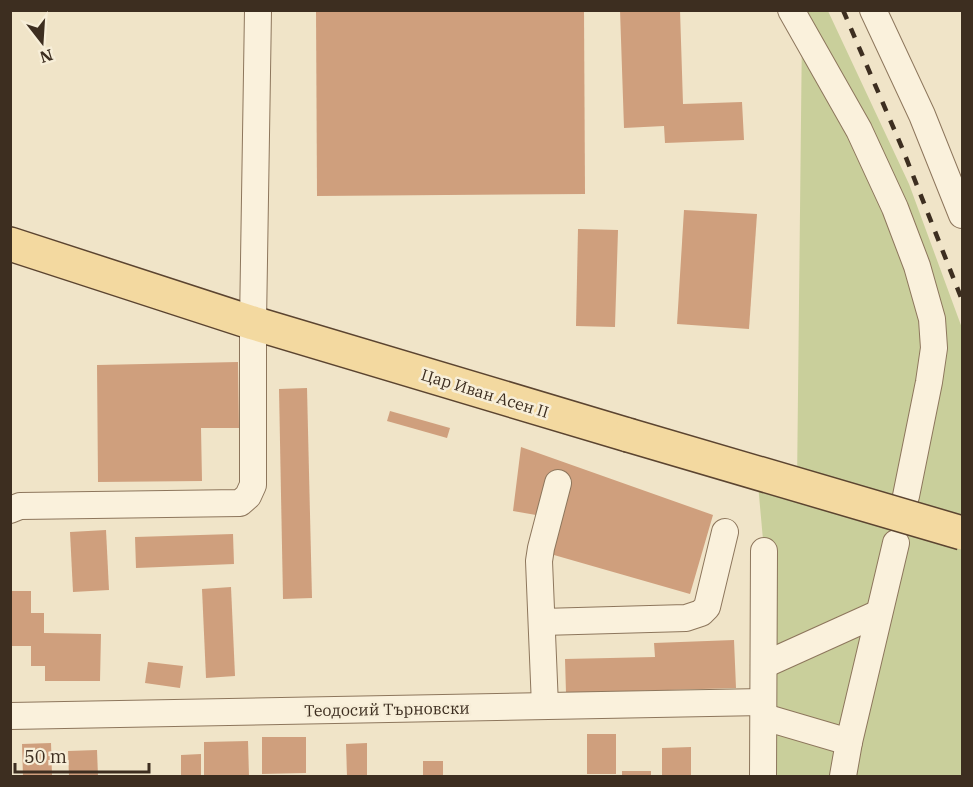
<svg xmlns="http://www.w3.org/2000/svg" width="973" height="787" font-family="'IBM Plex Serif',serif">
<rect width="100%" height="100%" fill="#f0e4c8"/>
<!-- green -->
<path fill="#c9cf9b" d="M791,11h37l81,173 53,144v448h-199l1,-225 -7,-78 40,12 5,-456z"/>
<!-- building -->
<g fill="#cf9f7d">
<path d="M316,10h268l1,184 -268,2z"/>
<path d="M620,10h60l3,94 59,-2 2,38 -79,3 -1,-17 -40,2z"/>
<path d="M684,210l73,4 -8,115 -72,-5z"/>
<path d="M578,229l40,1 -3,97 -39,-1z"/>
<path d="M238,362l1,66h-38l1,53 -104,1 -1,-117z"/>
<path d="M307,388l5,210 -29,1 -4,-210z"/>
<path d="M390,411l60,17 -3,10 -60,-17z"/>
<path d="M521,447l192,68 -23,79 -143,-41 1,-75 -12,37 -23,-4z"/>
<path d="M106,530l3,60 -36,2 -3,-60z"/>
<path d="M233,534l1,30 -98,4 -1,-31z"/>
<path d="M231,587l4,89 -29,2 -4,-89z"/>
<path d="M10,591h21v22h13v20l57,1 -1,47h-55v-15h-14v-20h-21z"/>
<path d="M734,640l2,48 -170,5 -1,-34 90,-2 -1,-14z"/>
<path d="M148,662l35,4 -3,22 -35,-5z"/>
<rect x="587" y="734" width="29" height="40"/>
<path d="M262,737h44v36l-44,1z"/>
<path d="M248,741l1,35h-45v-34z"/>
<path d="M51,743l1,32 -29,1 -1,-32z"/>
<path d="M367,743v33h-20l-1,-32z"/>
<path d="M691,747v29h-29v-28z"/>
<path d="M97,750l1,26h-29l-1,-25z"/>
<path d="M201,754v22h-20v-21z"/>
<rect x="423" y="761" width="20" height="15"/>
<rect x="622" y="771" width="29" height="5"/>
</g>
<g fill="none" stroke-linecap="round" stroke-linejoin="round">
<!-- minor casing -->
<g stroke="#8d765c" stroke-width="28">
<g id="minor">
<path d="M791,10l68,120 36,78 22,58 15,53 2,29 -5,34 -23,114"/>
<path d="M873,10l49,105 40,100"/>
<path d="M10,510l10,-4 220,-3 8,-7 5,-11v-162l5,-313"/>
<path d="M542,622l144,-4 15,-5 6,-6 18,-75"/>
<path d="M764,665l115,-52"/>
<path d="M545,706l-6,-145 2,-13 17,-65"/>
<path d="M10,716l753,-14"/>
<path d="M764,717l85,25"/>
<path d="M763,776l1,-225"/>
<path d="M843,776l6,-34 47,-199"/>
</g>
</g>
<!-- major casing -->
<g stroke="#5b4430" stroke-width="36">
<path id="major" d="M10,244l243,79 375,112"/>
</g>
<!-- minor -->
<use href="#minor" stroke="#faf1dc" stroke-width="26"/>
<!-- major -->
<use href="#major" stroke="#f3d9a0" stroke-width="33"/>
<!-- rail -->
<path stroke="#3d2e20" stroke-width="4.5" stroke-dasharray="10 10" stroke-linecap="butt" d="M843,10l60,140 59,150"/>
<!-- major-bridge casing -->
<g stroke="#5b4430" stroke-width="36" stroke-linecap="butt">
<path id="major-bridge" d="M628,435l334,98"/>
</g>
<!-- major-bridge -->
<use href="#major-bridge" stroke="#f3d9a0" stroke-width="33"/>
</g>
<g text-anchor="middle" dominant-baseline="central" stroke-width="5" stroke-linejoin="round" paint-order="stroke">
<!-- street labels -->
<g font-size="16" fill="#3d2e20" stroke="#f7eed8">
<text transform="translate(485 393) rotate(17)">Цар Иван Асен II</text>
<text transform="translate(387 709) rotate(-1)">Теодосий Търновски</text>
</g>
</g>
<!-- border -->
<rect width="973" height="787" fill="none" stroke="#3d2e20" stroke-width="24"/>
<!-- north arrow -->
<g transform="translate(42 42) rotate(163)" stroke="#f7eed8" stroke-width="4.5" paint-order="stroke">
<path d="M0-4.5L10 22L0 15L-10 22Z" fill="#3d2e20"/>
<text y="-9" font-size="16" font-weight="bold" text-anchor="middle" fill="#3d2e20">N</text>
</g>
<!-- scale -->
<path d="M15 763v9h134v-9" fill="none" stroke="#3d2e20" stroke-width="3"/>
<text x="24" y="763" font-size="18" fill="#3d2e20" stroke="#f7eed8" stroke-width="4.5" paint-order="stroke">50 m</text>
</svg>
